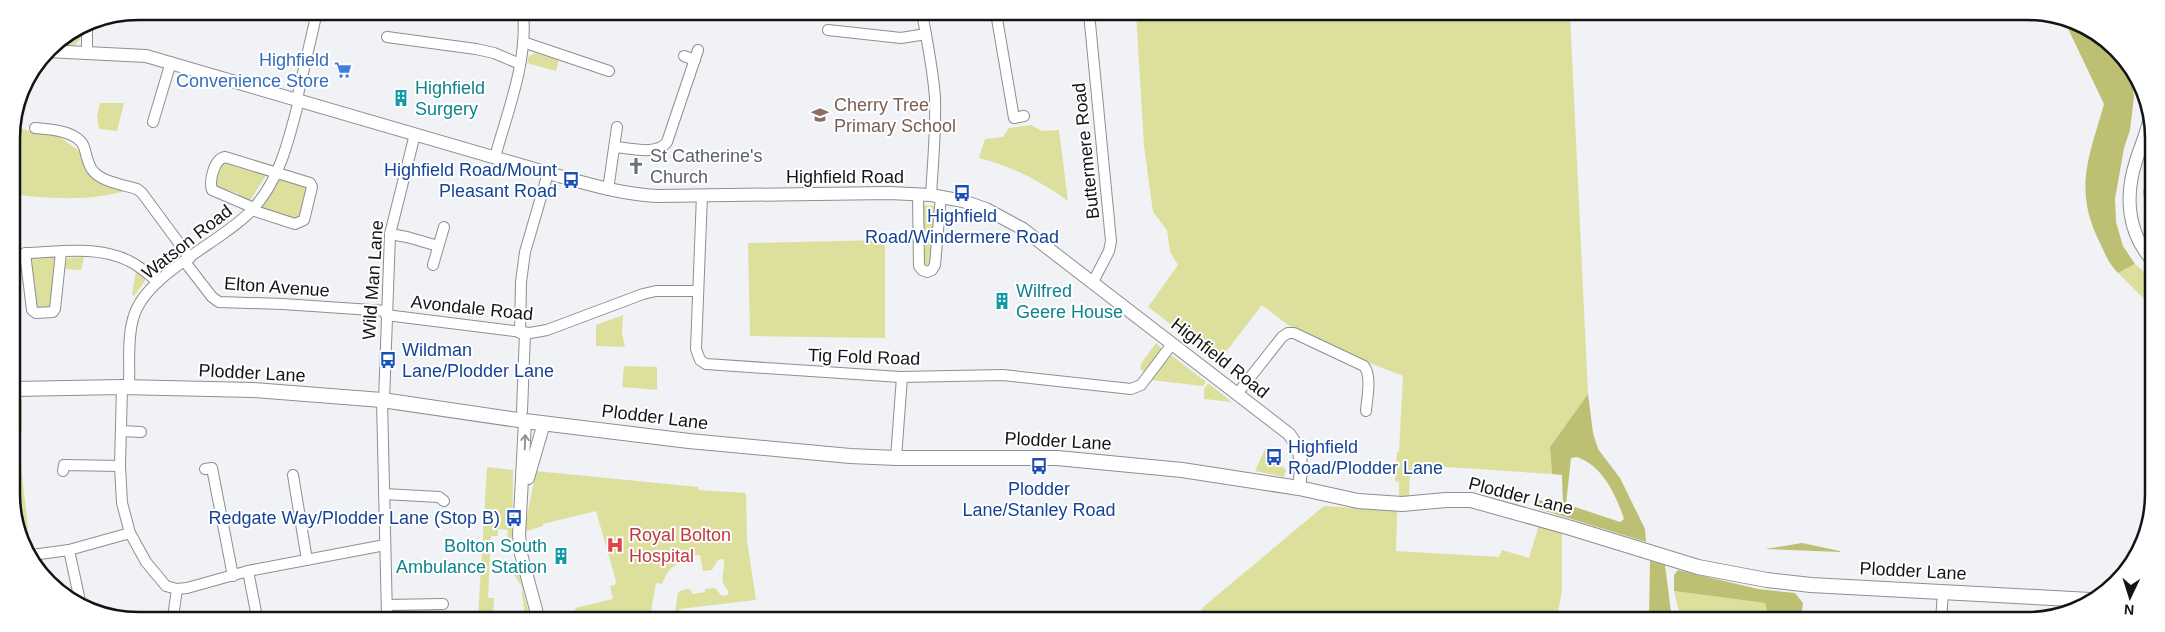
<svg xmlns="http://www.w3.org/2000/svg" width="2165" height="632" font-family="Arial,sans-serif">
<rect width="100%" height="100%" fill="#f0f2f6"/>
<!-- green -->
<g fill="#dde09d">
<path d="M1136,13l434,1 18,380 -38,53 2,27 -106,-7 -36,4 -1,25 -12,18 -1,37 103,6 3,-7 27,8 10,-33 23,6v59l-5,29h-358l4,-12 121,-101 65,4 10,-14v-14l-4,-1 2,-29h2l4,-76 -31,-12 -84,-39 -26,-20 -43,56 -71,-54 30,-42 -8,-13 -3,-22 -14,-18 -9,-66z"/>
<path d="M81,31l-1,9 -5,5 -23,1 12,-8h11z"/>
<path d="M535,53l24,7 -3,11 -29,-8 2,-7z"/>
<path d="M100,103h24l-7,28 -18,-2 -2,-13z"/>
<path d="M1031,125l11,6 17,-1 9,71c-28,-20 -56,-35 -89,-43l6,-19 18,-2 6,-9z"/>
<path d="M12,127l23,5h17l29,20 3,10 44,28c-34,11 -73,9 -109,5l1,27h-8z"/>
<path d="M224,163l33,10 4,-3 7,2 -18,29 -11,-3 -1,-5 -21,-6 -2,-2 5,-20z"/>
<path d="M281,176l27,12 -7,28 -5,4 -35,-10z"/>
<path d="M922,205l15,1 -6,60 -5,2 -3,-5z"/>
<path d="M885,240v98l-135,-2 -2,-93z"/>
<path d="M30,257h27l1,7 -4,4 -4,40h-14l-5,-44 -3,-3z"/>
<path d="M84,257l-3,13 -17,-1 3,-11z"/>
<path d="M2135,264l16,14v23l-10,-5 -23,-23z"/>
<path d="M136,271l8,6 1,4 -11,15 -2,-1z"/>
<path d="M623,315l-1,18 3,14 -29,-1v-21z"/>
<path d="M1156,343l7,7 -19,22 -4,-3 2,-7z"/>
<path d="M1171,355l35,27 -3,4 -53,-6z"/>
<path d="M624,366l33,1v23l-35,-3z"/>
<path d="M1208,383l24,19 -28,-3v-10z"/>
<path d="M13,399l9,1v31h-5l13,114 -3,1 -4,-18 -9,-24z"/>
<path d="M1266,447l7,12 13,11 -2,7 -29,-6z"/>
<path d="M487,467l26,3 -1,82 -6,-1 2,-21 -10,-1v7h-7l-3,62h6l-1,19h-15z"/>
<path d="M536,471l162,16 1,3 47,3 1,47 9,60 -77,9 1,4h-5l3,-21 8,-3 5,1 1,4 13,-2v-3l10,-1 7,8 6,-1v-5c-10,-9 -3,-20 -4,-31l-6,1 -6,10 -9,1 -3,-16 -13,1 -1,3c-13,7 -18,10 -24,25l-6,-1 -6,35 -91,-1 17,-5 -1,-4 38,-9 -3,-13 5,-1 1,-4 -20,-70 -53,13v2l-19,6z"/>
<path d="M509,563h7l14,54h-5l-4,-32 -13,-19z"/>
<path d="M1674,591l91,12 4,17h-88z"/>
</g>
<!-- forest -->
<g fill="#bdc072" fill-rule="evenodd">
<path d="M2060,16l57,33 14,27 3,21 -4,33 -6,18 -9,51 1,23 7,24 12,18 -17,9c-9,-9 -13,-19 -18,-30 -27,-54 -11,-85 4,-139l-41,-86z"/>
<path d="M2151,158v76l-8,-42z"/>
<path d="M1588,394l5,39 5,16 22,29 25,51 1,13 -107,-33v-9l24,7 -1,-32 -10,-1 -2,-27zM1577,457c26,9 39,38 47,62l-4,3 -54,-18 5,-46z"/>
<path d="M1802,543l38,8v1l-75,-3z"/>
<path d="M1650,561l15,4 7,55h-23z"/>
<path d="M1678,570l80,19 37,4 8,10 -2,17h-32l-4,-17 -91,-12v-16z"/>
</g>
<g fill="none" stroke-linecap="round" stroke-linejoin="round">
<!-- minor casing -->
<g stroke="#8d8f93" stroke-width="12">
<g id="minor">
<path d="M765,13v1"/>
<path d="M922,13c5,28 11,56 13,85 1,32 -2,65 -4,97"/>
<path d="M996,13l18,105 10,-2"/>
<path d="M1089,13l22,228 -2,10 -16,31"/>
<path d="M87,23v30"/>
<path d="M828,30l73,8 25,-4"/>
<path d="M387,37l89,12 18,4 26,11"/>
<path d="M523,42l86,29"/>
<path d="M684,56l11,4"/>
<path d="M297,99l20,-87"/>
<path d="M153,122l18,-60"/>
<path d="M35,128c15,1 43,3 49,19 3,8 3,18 10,25 9,10 30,13 43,17l5,4 48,65"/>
<path d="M615,147c15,1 42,9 52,-5l31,-92"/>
<path d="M495,157c13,-47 33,-96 28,-145"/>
<path d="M608,190l9,-63"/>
<path d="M918,194l1,72 3,4 5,2 5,-2 3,-5 6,-69"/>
<path d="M702,195l-6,154 4,11 6,4 194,13 103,-2 128,14 10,-4 31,-41"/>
<path d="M252,210l43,14 9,-4 8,-33 -2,-4 -85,-26c-11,2 -16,24 -13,33l42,18"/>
<path d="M390,234l17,3 31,9"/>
<path d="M61,252l-6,57 -2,3 -17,1 -4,-3 -7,-57c33,-1 73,-8 104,8 11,5 20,14 29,21"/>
<path d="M185,262l27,35 7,5 64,2 103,7"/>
<path d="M433,265l11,-38"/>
<path d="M386,315l144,18 17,-3 96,-36 13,-3h42"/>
<path d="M520,333l1,-51 4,-30 23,-79"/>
<path d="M122,387l-2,79 2,37 8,30 16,29 20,24 11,3 10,-1 61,-17 137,-26"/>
<path d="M129,387c1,-22 -2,-47 4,-68 11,-45 87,-75 119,-109 28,-30 37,-71 47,-110"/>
<path d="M1237,394l45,-57 6,-4h6l70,33c8,10 3,32 2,45"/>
<path d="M382,400l5,217"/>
<path d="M384,401l6,-167 25,-100"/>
<path d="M522,411l3,-78"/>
<path d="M121,431l20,1"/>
<path d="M896,458l6,-81"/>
<path d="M205,469l7,-1 21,108"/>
<path d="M63,471l1,-6 56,1"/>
<path d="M293,475l14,85"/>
<path d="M384,494l55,3 5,4"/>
<path d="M69,550l11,51"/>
<path d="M32,555l37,-5 61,-17"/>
<path d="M248,571l9,46"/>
<path d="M387,605l56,-1"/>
<path d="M173,617l4,-28"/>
<path d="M1941,620l2,-28"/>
</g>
</g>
<!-- tertiary casing -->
<g stroke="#8d8f93" stroke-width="14">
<g id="tertiary">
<path d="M47,51l99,5 402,117c37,10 71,21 110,23l231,-3 42,2 32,6 23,8 37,20 266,205c14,18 13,32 10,54"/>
<path d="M2151,259c-24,-28 -26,-64 -15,-98 5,-16 12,-31 15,-48"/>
<path d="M525,421l-6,114 2,19 17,63"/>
<path d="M528,478l16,-55"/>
</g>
</g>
<!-- secondary casing -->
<g stroke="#8d8f93" stroke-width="16">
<path id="secondary" d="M13,389l109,-2 131,3 129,10 143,21 164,20 161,15 46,2h161l125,12 117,18 59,13 44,3 44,-4h25l100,28 127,39 69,13 44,5 279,15"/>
</g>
<!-- minor -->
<use href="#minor" stroke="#fff" stroke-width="10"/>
<!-- tertiary -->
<use href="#tertiary" stroke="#fff" stroke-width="12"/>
<!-- secondary -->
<use href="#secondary" stroke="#fff" stroke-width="14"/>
</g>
<!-- one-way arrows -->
<defs><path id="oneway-shaft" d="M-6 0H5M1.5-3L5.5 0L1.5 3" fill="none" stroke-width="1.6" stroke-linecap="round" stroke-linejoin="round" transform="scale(1.25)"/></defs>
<use stroke="#959596" href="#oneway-shaft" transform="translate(525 442) rotate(-88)"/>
<!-- icons -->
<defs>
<g id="supermarket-bare" transform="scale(1.35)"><path d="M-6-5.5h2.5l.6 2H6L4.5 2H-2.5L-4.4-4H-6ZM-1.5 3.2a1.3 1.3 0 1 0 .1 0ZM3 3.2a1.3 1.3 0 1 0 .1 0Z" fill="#3f7fe0" stroke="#fff" stroke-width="2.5" paint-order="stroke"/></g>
<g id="building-bare" transform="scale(1.35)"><path d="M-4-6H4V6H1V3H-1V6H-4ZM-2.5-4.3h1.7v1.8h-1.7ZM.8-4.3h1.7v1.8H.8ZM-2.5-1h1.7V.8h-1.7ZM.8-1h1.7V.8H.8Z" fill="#0f9aa8" stroke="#fff" stroke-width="2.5" paint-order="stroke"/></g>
<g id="school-bare" transform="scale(1.35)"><path d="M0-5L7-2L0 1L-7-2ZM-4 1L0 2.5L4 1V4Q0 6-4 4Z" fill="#8d6e63" stroke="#fff" stroke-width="2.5" paint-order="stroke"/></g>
<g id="church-bare" transform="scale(1.35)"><path d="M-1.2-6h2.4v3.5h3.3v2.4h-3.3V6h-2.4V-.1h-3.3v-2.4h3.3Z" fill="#6b7280" stroke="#fff" stroke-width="2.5" paint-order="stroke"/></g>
<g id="bus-bare" transform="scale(1.35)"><path d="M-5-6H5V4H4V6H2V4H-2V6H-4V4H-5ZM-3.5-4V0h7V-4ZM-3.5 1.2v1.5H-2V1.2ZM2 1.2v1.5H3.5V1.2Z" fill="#1a4fb4" stroke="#fff" stroke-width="2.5" paint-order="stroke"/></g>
<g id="hospital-bare" transform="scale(1.35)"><path d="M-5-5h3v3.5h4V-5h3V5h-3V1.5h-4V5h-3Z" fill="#e0444e" stroke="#fff" stroke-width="2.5" paint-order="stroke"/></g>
</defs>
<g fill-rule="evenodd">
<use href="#supermarket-bare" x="343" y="70"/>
<use href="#building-bare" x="401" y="98"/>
<use href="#school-bare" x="820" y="115"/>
<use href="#church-bare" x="636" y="166"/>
<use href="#bus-bare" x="571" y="180"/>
<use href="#bus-bare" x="962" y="193"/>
<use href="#building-bare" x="1002" y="301"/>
<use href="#bus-bare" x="388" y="360"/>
<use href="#bus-bare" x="1274" y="457"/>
<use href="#bus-bare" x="1039" y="466"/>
<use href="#bus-bare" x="514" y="518"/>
<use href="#hospital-bare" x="615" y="545"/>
<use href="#building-bare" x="561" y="556"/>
</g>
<g text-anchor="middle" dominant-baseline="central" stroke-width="4" stroke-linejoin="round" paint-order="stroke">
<!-- shop labels -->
<g font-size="18" fill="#366cbe" stroke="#fff" text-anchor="end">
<text x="329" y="60">Highfield<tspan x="329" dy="21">Convenience Store</tspan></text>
</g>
<!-- culture labels -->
<g font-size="18" fill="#0d838f" stroke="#fff" text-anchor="start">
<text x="415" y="88">Highfield<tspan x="415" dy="21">Surgery</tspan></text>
<text x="1016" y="291">Wilfred<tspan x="1016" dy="21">Geere House</tspan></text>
<text x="547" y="546" text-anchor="end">Bolton South<tspan x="547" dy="21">Ambulance Station</tspan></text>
</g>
<!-- education labels -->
<g font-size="18" fill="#785e54" stroke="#fff" text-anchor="start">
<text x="834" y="105">Cherry Tree<tspan x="834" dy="21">Primary School</tspan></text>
</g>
<!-- street labels -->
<g font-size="18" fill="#131415" stroke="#fff">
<text transform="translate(1086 151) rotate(-96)">Buttermere Road</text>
<text x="845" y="177">Highfield Road</text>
<text transform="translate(187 242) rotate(-38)">Watson Road</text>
<text transform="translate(373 280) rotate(-86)">Wild Man Lane</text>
<text transform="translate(277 287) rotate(4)">Elton Avenue</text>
<text transform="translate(472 308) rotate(6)">Avondale Road</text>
<text transform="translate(864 357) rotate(2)">Tig Fold Road</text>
<text transform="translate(1220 358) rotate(38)">Highfield Road</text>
<text transform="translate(252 373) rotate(3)">Plodder Lane</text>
<text transform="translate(655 417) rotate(7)">Plodder Lane</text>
<text transform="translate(1058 441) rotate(3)">Plodder Lane</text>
<text transform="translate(1521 496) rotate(14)">Plodder Lane</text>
<text transform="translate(1913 571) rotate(3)">Plodder Lane</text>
</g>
<!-- worship labels -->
<g font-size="18" fill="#5b616d" stroke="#fff" text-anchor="start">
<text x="650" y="156">St Catherine's<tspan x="650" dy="21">Church</tspan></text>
</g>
<!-- transit labels -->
<g font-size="18" fill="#164399" stroke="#fff" text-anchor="end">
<text x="557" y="170">Highfield Road/Mount<tspan x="557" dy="21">Pleasant Road</tspan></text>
<text x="962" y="216" text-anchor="middle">Highfield<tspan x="962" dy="21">Road/Windermere Road</tspan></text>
<text x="402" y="350" text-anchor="start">Wildman<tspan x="402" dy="21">Lane/Plodder Lane</tspan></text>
<text x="1288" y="447" text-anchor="start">Highfield<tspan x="1288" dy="21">Road/Plodder Lane</tspan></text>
<text x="1039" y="489" text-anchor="middle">Plodder<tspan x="1039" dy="21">Lane/Stanley Road</tspan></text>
<text x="500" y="518">Redgate Way/Plodder Lane (Stop B)</text>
</g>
<!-- health labels -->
<g font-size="18" fill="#be3a42" stroke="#fff" text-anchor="start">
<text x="629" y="535">Royal Bolton<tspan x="629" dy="21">Hospital</tspan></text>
</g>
</g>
<!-- crop -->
<path d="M0 0H2165V632H0ZM138 20H2027A118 118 0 0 1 2145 138V494A118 118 0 0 1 2027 612H138A118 118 0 0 1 20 494V138A118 118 0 0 1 138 20Z" fill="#fff" fill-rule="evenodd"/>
<path fill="none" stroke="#131415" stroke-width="2.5" d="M138 20H2027A118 118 0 0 1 2145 138V494A118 118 0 0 1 2027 612H138A118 118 0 0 1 20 494V138A118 118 0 0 1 138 20Z"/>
<!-- north arrow -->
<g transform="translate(2130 597) rotate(184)" stroke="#ffffff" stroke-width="4" paint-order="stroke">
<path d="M0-4L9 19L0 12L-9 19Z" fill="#131415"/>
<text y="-8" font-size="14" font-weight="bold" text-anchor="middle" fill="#131415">N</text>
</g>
</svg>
